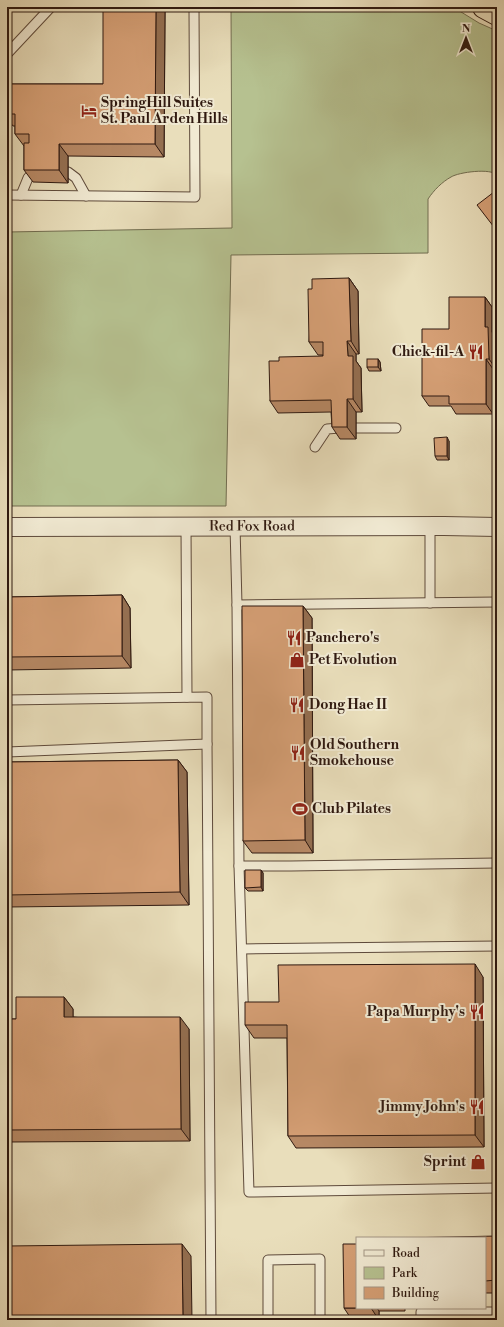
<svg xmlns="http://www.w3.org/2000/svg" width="504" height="1327" font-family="'Libre Bodoni',serif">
<rect width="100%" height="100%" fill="#e9debb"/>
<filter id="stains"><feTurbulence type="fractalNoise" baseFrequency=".005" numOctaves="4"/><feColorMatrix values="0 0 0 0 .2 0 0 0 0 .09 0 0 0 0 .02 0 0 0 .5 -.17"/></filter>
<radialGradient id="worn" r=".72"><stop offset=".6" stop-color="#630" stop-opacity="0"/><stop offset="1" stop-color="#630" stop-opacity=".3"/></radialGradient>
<!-- green -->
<path fill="#b6c190" stroke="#726d50" d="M231,7h222l26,16 18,8v144c-6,-7 -38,-3 -46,2 -9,5 -17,13 -23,22v54l-197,2 -5,251h-219v-274l225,-4z"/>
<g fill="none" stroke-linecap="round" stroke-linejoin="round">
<!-- service casing -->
<g stroke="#5e4a3b" stroke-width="11">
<g id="service">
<path d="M7,54l44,-47"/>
<path d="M68,172l8,6 10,18"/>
<path d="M7,195l188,2 -1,-189 -1,-1"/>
<path d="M21,195l7,-17 5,-6"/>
<path d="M356,428h40"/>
<path d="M315,447l12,-18 13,-1"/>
<path d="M235,526l2,79 260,-3"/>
<path d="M430,526v77"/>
<path d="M186,527l1,170"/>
<path d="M237,605l2,261"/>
<path d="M7,700l200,-3v47l-200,8"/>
<path d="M207,744l4,576"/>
<path d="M497,863l-206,3h-52l10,326 248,-4"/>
<path d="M242,949l255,-3"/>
<path d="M268,1320v-60l52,-1v61"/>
<path d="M421,1320v-8h76"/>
</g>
</g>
<!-- minor casing -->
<g stroke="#5e4a3b" stroke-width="20">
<g id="minor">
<path id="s1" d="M7,527l437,-1 53,1"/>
</g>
</g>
<!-- motorway casing -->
<g stroke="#2f1910" stroke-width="24">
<path id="motorway" d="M484,7l13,7"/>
</g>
<!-- service -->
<use href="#service" stroke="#f1ead3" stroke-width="9"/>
<!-- minor -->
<use href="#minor" stroke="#f1ead3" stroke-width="18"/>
<!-- motorway -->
<use href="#motorway" stroke="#e9debb" stroke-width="22"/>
</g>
<!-- wall -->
<g fill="#b68864" stroke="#2f1910">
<path d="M165,12l-1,145 -96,-1v27l-35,-1 -9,-12v-24l-9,-12v-8h-2l-6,-8v-34h96z"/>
<path d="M349,278l9,13 1,63h-3v7l5,7 1,44h-6v27h-16l-8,-12 -1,-15 -53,1 -8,-12 9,-40 44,-5v-1h-5l-9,-13 3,-53z"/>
<path d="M485,297l7,10v25l3,5 1,32h-3v45h-37l-5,-8h-22l-7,-10 27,-67z"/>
<path d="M378,359l2,3 1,9h-12l-2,-4z"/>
<path d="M449,441v19h-12l-2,-4z"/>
<path d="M122,595l8,13 1,60 -124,2v-73z"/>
<path d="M303,606l9,12 1,235h-61l-9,-12z"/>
<path d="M178,760l9,12 2,133 -182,2v-145z"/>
<path d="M261,870l2,3v18h-15l-3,-3z"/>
<path d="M483,977l1,170 -188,1 -8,-12 -1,-98h-33l-9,-13z"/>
<path d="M64,997l9,12v8l116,12 1,112 -183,1v-123h9z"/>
<path d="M497,1236v57h-12v-55z"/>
<path d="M344,1308h61v3h-26v9h-27z"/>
</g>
<!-- shaded-wall -->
<g fill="#946f51" stroke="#2f1910">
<path d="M156,7h5l4,5 -1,145 -9,-13z"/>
<path d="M59,144l9,12v27l-9,-13z"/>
<path d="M349,278l9,13 1,63 -8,-13z"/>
<path d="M485,297l7,10v25l3,5 1,32 -7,-10 -4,-32z"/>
<path d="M347,341l9,13v7l5,7 1,44 -9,-13 -5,-43z"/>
<path d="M378,359l2,3 1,9 -3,-4z"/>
<path d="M486,359l7,10v45l-7,-10z"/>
<path d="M347,399l9,13v27l-9,-12z"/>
<path d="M447,437l2,4v19l-2,-4z"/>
<path d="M122,595l8,13 1,60 -9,-12z"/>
<path d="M303,606l9,12 1,235 -8,-13z"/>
<path d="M178,760l9,12 2,133 -9,-13z"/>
<path d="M261,870l2,3v18l-2,-4z"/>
<path d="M475,964l8,13 1,170 -9,-12z"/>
<path d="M64,997l9,12v21l-9,-13z"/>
<path d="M180,1017l9,12 1,112 -9,-12z"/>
<path d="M182,1244l9,12 1,64h-9z"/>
<path d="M371,1308h6l2,3v9z"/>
</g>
<!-- building -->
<g fill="#d49e74" stroke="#2f1910">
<path d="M103,7h53l-1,137h-96v26h-35v-27h5v-9h-14v-20h-8v-30h96z"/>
<path d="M494,192l3,4v35l-20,-26z"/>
<path d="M349,278l2,63h-4l1,15h5v43h-6v28h-15l-1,-27 -61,1 -1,-40h10v-4l44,-1v-14h-14l-1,-53h4v-10z"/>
<path d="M449,297h36v30h3l1,32h-3v45h-37v-8h-27v-67h27z"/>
<rect x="367" y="359" width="11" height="8"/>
<path d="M447,437v19h-12l-1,-18z"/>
<path d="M122,595v61l-115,1v-60z"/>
<path d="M242,606h61l2,234 -62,1z"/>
<path d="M178,760l2,132 -173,3v-133z"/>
<path d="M245,870h16v17l-16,1z"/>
<path d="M475,964v171l-187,1 -1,-111h-42v-23h34l-1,-37z"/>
<path d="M16,997h48v20h116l1,112 -174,1v-111h9z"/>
<path d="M497,1236v44l-12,1v-43h-83z"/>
<path d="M182,1244l1,76h-176v-74z"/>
<path d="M343,1244h14v64h5h-18z"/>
</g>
<!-- icons -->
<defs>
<g id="hotel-bare" transform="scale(1.2)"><path d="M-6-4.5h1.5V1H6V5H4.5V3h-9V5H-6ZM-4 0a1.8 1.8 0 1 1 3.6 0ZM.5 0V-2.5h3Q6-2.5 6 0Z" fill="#8f2418" stroke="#f1ead3" stroke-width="2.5" paint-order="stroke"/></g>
<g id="restaurant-bare" transform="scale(1.2)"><path d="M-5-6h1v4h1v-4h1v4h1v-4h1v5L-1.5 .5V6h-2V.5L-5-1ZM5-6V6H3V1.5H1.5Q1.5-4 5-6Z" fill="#8f2418" stroke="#f1ead3" stroke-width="2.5" paint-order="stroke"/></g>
<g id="shop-bare" transform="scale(1.2)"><path d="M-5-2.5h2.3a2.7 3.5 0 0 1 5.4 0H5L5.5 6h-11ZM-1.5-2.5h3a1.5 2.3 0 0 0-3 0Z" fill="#8f2418" stroke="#f1ead3" stroke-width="2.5" paint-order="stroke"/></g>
<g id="stadium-bare" transform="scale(1.2)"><path d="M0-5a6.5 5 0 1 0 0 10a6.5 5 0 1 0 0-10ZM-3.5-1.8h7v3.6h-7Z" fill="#8f2418" stroke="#f1ead3" stroke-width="2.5" paint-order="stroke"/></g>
</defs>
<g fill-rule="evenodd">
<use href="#hotel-bare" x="89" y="111"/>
<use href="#restaurant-bare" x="476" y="352"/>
<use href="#restaurant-bare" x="294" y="638"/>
<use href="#shop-bare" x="297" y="660"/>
<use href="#restaurant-bare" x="297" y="705"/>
<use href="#restaurant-bare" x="298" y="753"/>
<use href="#stadium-bare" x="300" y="809"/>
<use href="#restaurant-bare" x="477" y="1012"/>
<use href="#restaurant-bare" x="477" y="1107"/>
<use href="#shop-bare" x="478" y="1162"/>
</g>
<g text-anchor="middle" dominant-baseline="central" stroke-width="4" stroke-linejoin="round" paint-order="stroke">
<!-- poi labels -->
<g font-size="14" font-weight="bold" fill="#2f1910" stroke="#f1ead3" text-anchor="start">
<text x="101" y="103">SpringHill Suites<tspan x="101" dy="16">St. Paul Arden Hills</tspan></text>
<text x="464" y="352" text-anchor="end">Chick-fil-A</text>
<text x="306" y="638">Panchero's</text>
<text x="309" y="660">Pet Evolution</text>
<text x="309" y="705">Dong Hae II</text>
<text x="310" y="745">Old Southern<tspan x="310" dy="16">Smokehouse</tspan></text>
<text x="312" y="809">Club Pilates</text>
<text x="465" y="1012" text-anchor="end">Papa Murphy's</text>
<text x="465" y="1107" text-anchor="end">Jimmy John's</text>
<text x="466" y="1162" text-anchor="end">Sprint</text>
</g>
<!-- street labels -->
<g font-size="14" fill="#2f1910" stroke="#f1ead3">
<text stroke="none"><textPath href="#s1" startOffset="245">Red Fox Road</textPath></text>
</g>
</g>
<!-- margin -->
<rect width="504" height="1327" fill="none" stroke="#e9debb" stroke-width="24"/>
<rect x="8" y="8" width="488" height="1311" fill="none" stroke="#2f1910" stroke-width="2"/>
<rect x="12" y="12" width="480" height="1303" fill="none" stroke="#2f1910"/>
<!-- legend -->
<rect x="356" y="1237" width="130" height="72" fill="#f1ead3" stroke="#a39685"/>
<rect x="364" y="1250" width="20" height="6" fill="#f1ead3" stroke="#a39685"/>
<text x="392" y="1257" font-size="12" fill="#2f1910">Road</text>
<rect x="364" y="1267" width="20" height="12" fill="#b6c190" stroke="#a39685"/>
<text x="392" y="1277" font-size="12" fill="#2f1910">Park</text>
<rect x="364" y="1287" width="20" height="12" fill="#d49e74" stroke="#a39685"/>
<text x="392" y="1297" font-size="12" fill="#2f1910">Building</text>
<!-- north arrow -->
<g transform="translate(466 38)" stroke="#f1ead3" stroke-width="3" paint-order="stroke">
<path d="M0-3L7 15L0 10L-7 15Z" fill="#2f1910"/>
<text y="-6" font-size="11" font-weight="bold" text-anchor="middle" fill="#2f1910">N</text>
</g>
<rect width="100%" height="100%" filter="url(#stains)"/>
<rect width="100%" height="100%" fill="url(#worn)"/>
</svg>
